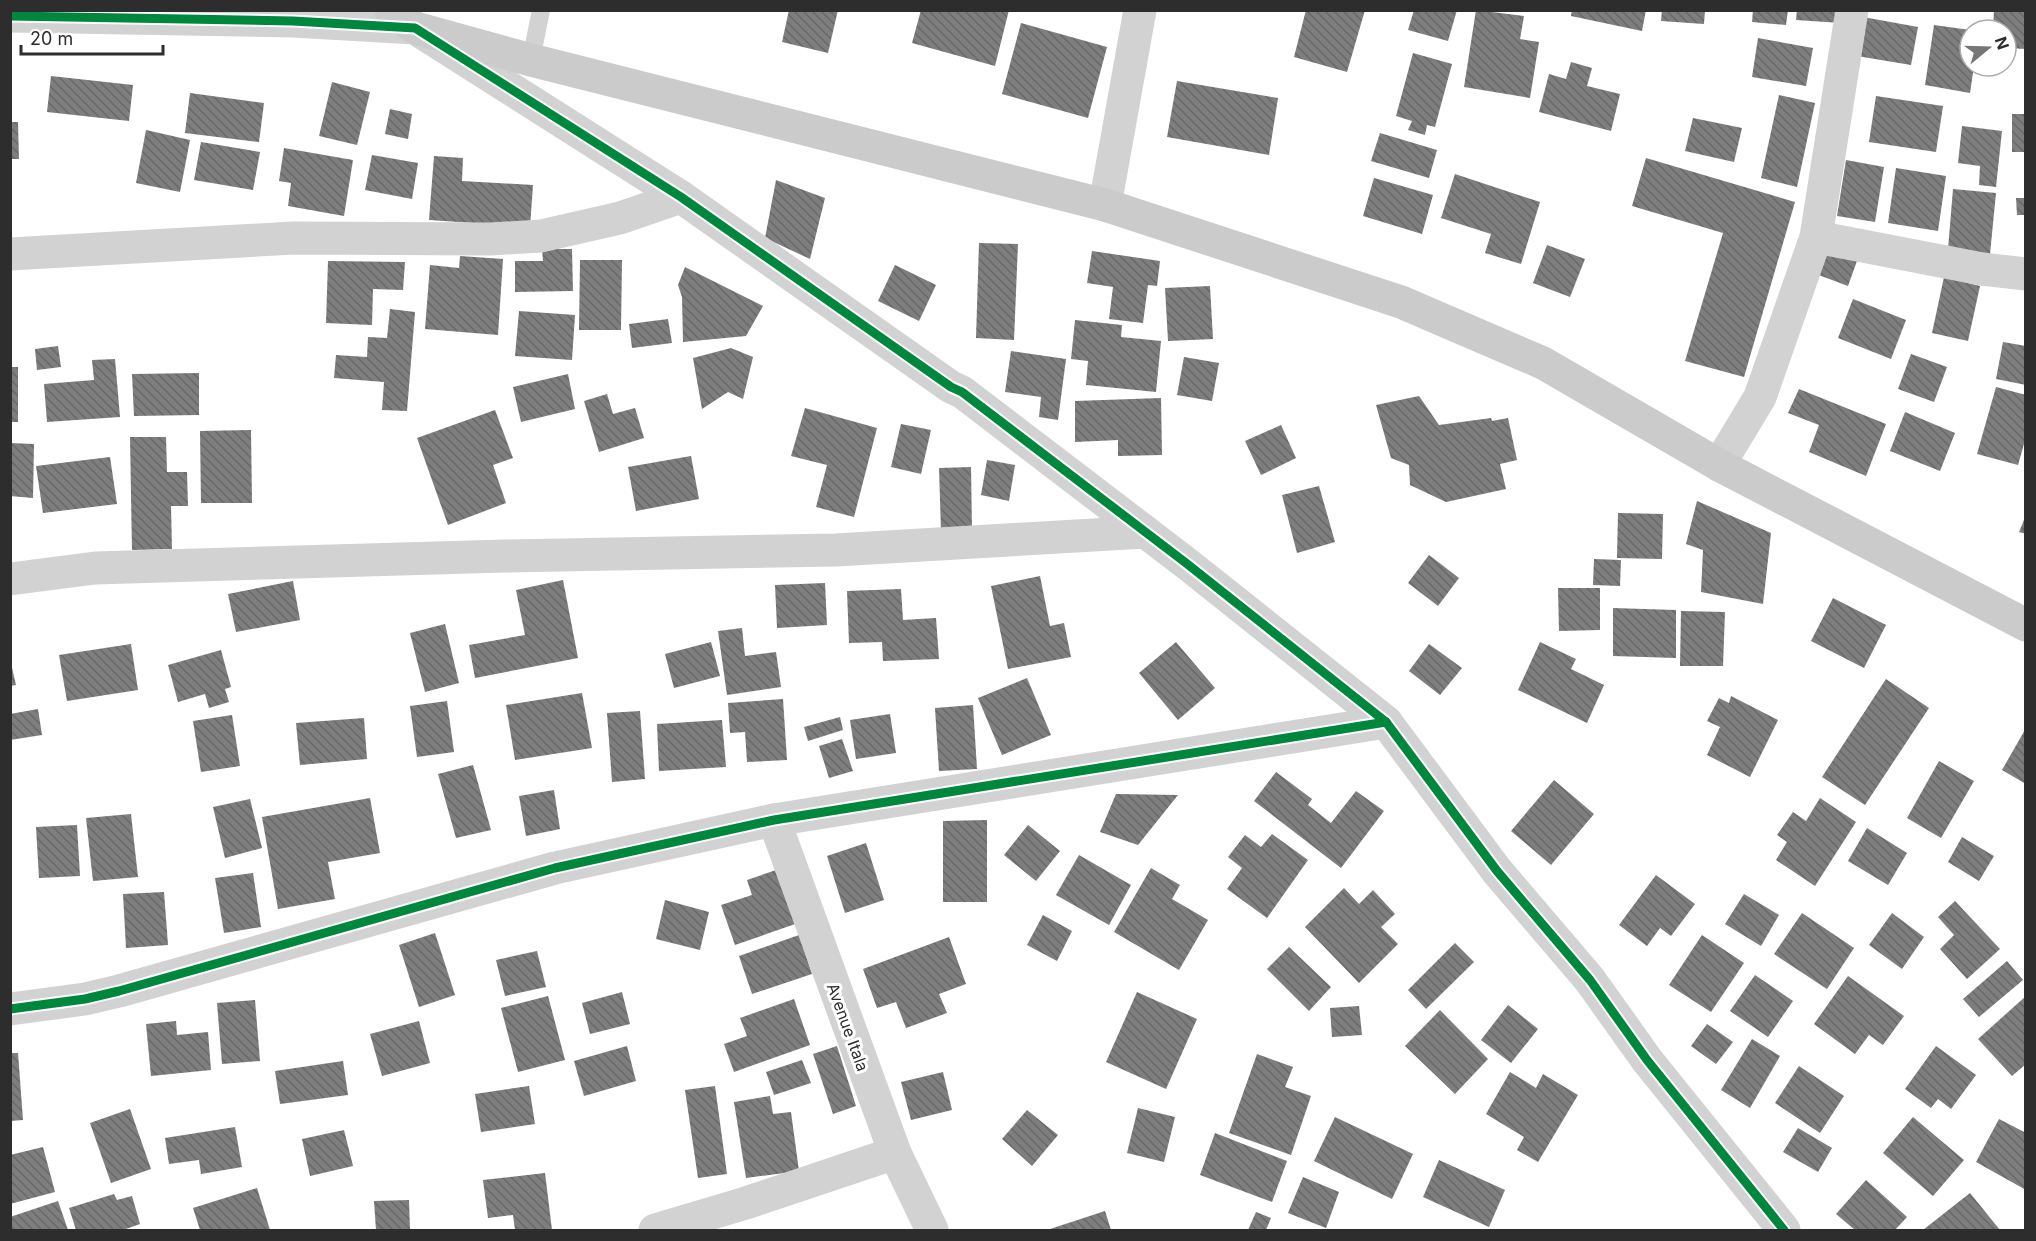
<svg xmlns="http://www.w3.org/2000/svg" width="2036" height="1241" font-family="Inter,sans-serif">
<defs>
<pattern id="building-back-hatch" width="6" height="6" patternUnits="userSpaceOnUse" patternTransform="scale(1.5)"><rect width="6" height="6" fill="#7e7e7e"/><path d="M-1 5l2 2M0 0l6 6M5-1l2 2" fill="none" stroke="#686868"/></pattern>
</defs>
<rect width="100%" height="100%" fill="#fff"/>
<!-- building -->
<g fill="url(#building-back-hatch)">
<path d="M789,10h49l-10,43 -46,-11z"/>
<path d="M921,10h88l-14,56 -83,-23z"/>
<path d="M1306,10h59l-18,62 -53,-15z"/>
<path d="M1414,10h43l-9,31 -40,-11z"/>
<path d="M1476,10l48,6 -4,23 19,3 -9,56 -66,-11z"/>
<path d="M1572,10h74l-4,21 -71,-15z"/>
<path d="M1662,10h43l-1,14 -43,-3z"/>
<path d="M1753,10h35l-2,15 -34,-3z"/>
<path d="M1797,10h44v13l-45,-3z"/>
<path d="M1994,10h32v39l-20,-1v-18h-13z"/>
<path d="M1863,17l55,10 -7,38 -54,-9z"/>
<path d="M1021,23l86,24 -19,71 -86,-24z"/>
<path d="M1934,25l36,5v36h4l-4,27 -45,-8z"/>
<path d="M1758,38l55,10 -7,38 -54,-9z"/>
<path d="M1413,53l39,11 -17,63 -8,-2 -2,10 -17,-5 4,-9 -16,-5z"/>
<path d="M1571,62l21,6 -5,18 33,8 -9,37 -72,-19 10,-38 17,5z"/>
<path d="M51,76l82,9 -4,36 -82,-9z"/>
<path d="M1177,81l101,17 -9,57 -102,-18z"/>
<path d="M332,82l38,10 -13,53 -38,-9z"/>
<path d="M190,93l74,10 -5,39 -74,-9z"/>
<path d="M1779,95l36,8 -18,84 -36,-9z"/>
<path d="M1876,96l67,10 -7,46 -67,-10z"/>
<path d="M390,109l22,5 -4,25 -23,-5z"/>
<rect x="2012" y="114" width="14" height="38"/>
<path d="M1693,118l49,10 -8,34 -49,-11z"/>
<path d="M10,122h8l1,37h-9z"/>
<path d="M1962,126l40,5 -6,56 -17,-2 1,-19 -22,-3z"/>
<path d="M146,130l44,10 -10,52 -44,-9z"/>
<path d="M1380,133l57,17 -8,28 -58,-17z"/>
<path d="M201,142l59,10 -7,38 -59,-10z"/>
<path d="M284,148l69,12 -9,56 -56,-10 3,-23 -12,-2z"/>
<path d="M372,155l46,8 -6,36 -47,-9z"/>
<path d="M434,156l29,2 -1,23 71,4 -3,42 -101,-7z"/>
<path d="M1646,158l149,44 -51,175 -59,-16 38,-128 -91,-27z"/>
<path d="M1846,160l38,7 -9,55 -38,-6z"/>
<path d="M1896,168l50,8 -8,55 -50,-8z"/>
<path d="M1455,174l85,28 -19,62 -36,-11 6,-19 -50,-16z"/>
<path d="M1374,178l59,17 -11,39 -59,-18z"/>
<path d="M776,180l49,18 -15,61 -45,-21z"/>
<path d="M1953,189l43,4 -6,61 -42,-5z"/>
<path d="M2016,198h10v17h-9z"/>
<path d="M979,243l39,1 -4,96 -38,-2z"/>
<path d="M1547,245l38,14 -15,38 -37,-14z"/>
<path d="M542,249h30l1,42 -58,1v-31h28z"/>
<path d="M1825,250l32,11 -9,25 -32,-12z"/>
<path d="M1092,251l68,10 -3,25 -9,-1 -5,38 -34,-4 4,-32 -26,-4z"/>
<path d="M460,256l43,3 -5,76 -73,-6 5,-64 29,3z"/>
<path d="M580,260h42l-1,70h-42z"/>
<path d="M328,261l77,1 -2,28 -30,-1 -1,36 -46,-2z"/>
<path d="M895,265l41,20 -17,36 -41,-20z"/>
<path d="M685,267l78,39 -17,30 -63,6 -1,-45 -4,-12z"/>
<path d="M1944,277l36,9 -12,55 -36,-8z"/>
<path d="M1210,286l3,53 -45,2 -3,-53z"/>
<path d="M1853,299l53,21 -15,39 -53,-21z"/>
<path d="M390,309l25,3 -8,99 -25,-1 2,-28 -50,-4 2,-23 31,2 1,-20 19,1z"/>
<path d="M519,311l56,4 -3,45 -57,-4z"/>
<path d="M668,319l4,24 -40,5 -3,-24z"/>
<path d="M1075,320l47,5 -1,12 40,4 -5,51 -70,-7 2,-24 -17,-2z"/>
<path d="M2003,342l23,4v39l-30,-6z"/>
<path d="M58,346l3,21 -24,3 -2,-21z"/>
<path d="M731,348l22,9 -10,42 -15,-7 -26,17 -9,-51z"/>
<path d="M1011,351l55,8 -8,61 -19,-3 2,-20 -36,-5z"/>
<path d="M1911,354l36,13 -13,35 -36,-13z"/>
<path d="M1184,357l35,6 -7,38 -35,-6z"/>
<path d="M115,359l5,58 -73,5 -3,-38 50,-4 -2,-20z"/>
<rect x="10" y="367" width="8" height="55"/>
<path d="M199,373v42l-65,1 -2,-42z"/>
<path d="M568,374l7,35 -54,13 -8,-35z"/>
<path d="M1996,387l30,8v42l-8,28 -41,-11z"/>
<path d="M1799,389l87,35 -20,52 -57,-24 10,-27 -31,-12z"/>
<path d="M607,394l6,20 22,-6 9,30 -45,14 -15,-51z"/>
<path d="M1419,396l20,29 52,-7 1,3 16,-3 9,42 -17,4 6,25 -60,13 -36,-17 -1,-20 -18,-7 -15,-53z"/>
<path d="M1161,398l1,57 -44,1v-16l-43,2v-41z"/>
<path d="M805,408l72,20 -23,89 -38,-10 11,-42 -36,-9z"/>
<path d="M495,410l18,48 -20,7 13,38 -58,22 -31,-87z"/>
<path d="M1905,412l50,21 -15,38 -50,-20z"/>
<path d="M901,424l30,6 -10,44 -30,-7z"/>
<path d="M1281,425l15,33 -35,17 -16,-34z"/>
<path d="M251,430l1,73h-51l-1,-72z"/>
<path d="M130,437h36l1,35h20l1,34h-17l1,43 -40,1z"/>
<path d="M10,443l24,1 -1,54 -23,-2z"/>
<path d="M691,456l8,43 -63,12 -8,-44z"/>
<path d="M110,457l7,47 -74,9 -7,-47z"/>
<path d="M987,460l28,5 -6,36 -28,-6z"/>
<path d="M971,467l1,63 -31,1 -2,-63z"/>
<path d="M1319,486l16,56 -38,11 -15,-58z"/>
<path d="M1697,501l74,32 -8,71 -62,-12 2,-42 -17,-6z"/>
<path d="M1618,513l45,1 -1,45 -45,-1z"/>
<path d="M2026,515v19l-7,-2z"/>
<path d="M1429,555l30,23 -21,28 -30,-23z"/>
<path d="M1594,559l27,1 -1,26 -27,-1z"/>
<path d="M1040,576l10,50 14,-3 7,34 -63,12 -17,-83z"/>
<path d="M563,580l15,78 -103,20 -6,-33 56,-10 -9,-45z"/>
<path d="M293,581l7,39 -64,12 -8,-38z"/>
<path d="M825,583l2,42 -50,3 -2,-43z"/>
<path d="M1558,588h42v42l-41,1z"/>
<path d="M901,589l2,31 33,-2 3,41 -56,2 -1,-19 -33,1 -2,-52z"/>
<path d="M1833,598l53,27 -22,43 -53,-27z"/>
<path d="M1613,608l63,2v48l-63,-2z"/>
<path d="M1681,611l44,1 -2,54h-43z"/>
<path d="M445,624l14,59 -34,9 -15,-59z"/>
<path d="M742,628l3,28 31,-4 5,35 -54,8 -9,-64z"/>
<path d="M711,642l9,34 -46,12 -9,-34z"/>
<path d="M1176,642l39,46 -37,32 -39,-47z"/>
<path d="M1540,642l36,17 -5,10 33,16 -17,38 -69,-33z"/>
<path d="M131,644l7,46 -71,11 -8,-46z"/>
<path d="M1429,644l33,24 -22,27 -31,-24z"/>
<path d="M221,650l10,37 -6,2 4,13 -20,6 -4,-14 -27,8 -10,-37z"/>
<path d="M10,659l6,26 -6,1z"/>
<path d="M1027,678l24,57 -49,20 -24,-57z"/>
<path d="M1886,679l43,29 -64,97 -43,-28z"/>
<path d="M582,693l10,55 -77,12 -9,-55z"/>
<path d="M1731,696l47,24 -28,57 -43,-22 13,-28 -13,-6 12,-23 10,5z"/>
<path d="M783,699l4,61 -40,2 -2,-30 -15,1 -2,-30z"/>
<path d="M447,701l7,51 -37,5 -7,-51z"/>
<path d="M973,705l4,64 -38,2 -4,-63z"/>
<path d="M38,709l4,26 -32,5v-26z"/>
<path d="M640,711l5,68 -33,3 -5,-69z"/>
<path d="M890,714l6,39 -40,6 -6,-39z"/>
<path d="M232,715l8,51 -39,6 -8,-51z"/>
<path d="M840,717l3,13 -35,11 -4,-14z"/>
<path d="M364,718l3,41 -67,6 -4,-42z"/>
<path d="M722,720l4,47 -67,4 -2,-47z"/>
<path d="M2026,728v56l-24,-14z"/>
<path d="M842,739l11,32 -24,7 -10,-32z"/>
<path d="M1939,761l35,20 -33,57 -34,-20z"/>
<path d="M473,765l18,65 -35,8 -18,-64z"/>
<path d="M1276,772l36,27 -4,6 23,18 25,-32 28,20 -43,57 -87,-67z"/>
<path d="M1554,780l40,34 -43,51 -40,-34z"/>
<path d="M554,790l6,39 -34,7 -7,-40z"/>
<path d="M1116,794l62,1 -40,50 -38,-13z"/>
<path d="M370,798l10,55 -52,9 7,37 -57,10 -16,-92z"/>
<path d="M1820,798l36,24 -41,64 -39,-26 11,-18 -10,-7 16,-23 13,9z"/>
<path d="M250,799l12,49 -37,10 -12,-51z"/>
<path d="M131,814l7,63 -45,4 -7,-63z"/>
<path d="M987,820v82h-44v-81z"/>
<path d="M77,825l3,51 -41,2 -3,-51z"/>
<path d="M1028,825l32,26 -24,30 -32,-26z"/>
<path d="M1867,828l40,25 -19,32 -40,-24z"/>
<path d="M1272,834l36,26 -41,58 -40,-29 15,-21 -14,-11 17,-22 16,12z"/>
<path d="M1962,837l32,19 -15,25 -31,-19z"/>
<path d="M866,843l18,57 -39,13 -18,-57z"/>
<path d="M1079,855l52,30 -22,40 -53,-30z"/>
<path d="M782,868l19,54 -66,23 -14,-40 31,-10 -5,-15z"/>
<path d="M1151,868l29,17 -8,14 36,21 -29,50 -65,-38z"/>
<path d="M253,873l8,54 -37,6 -9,-55z"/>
<path d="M1656,875l39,29 -24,32 -11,-8 -13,18 -28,-21z"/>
<path d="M1344,888l15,16 14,-14 22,24 -14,13 17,17 -39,39 -54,-56z"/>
<path d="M164,892l4,53 -42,3 -3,-54z"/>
<path d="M1744,894l35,21 -18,31 -36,-22z"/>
<path d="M665,900l44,12 -9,38 -44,-11z"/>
<path d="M1955,901l45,48 -33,30 -27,-30 14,-14 -16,-18z"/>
<path d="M1802,913l52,35 -27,41 -53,-35z"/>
<path d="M1892,913l32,24 -22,32 -33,-24z"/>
<path d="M1043,915l29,16 -15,30 -30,-16z"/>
<path d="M435,933l20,62 -36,12 -20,-62z"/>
<path d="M799,935l13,39 -60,20 -13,-38z"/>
<path d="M1702,935l42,28 -33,49 -42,-27z"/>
<path d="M949,937l17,47 -27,10 8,19 -41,15 -10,-26 -19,6 -14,-39z"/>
<path d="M1455,943l19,19 -48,47 -18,-19z"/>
<path d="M1289,947l42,40 -22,24 -42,-42z"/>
<path d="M537,951l9,36 -41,9 -9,-36z"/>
<path d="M2007,961l16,19 -44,37 -16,-18z"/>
<path d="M1755,975l38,26 -25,36 -38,-26z"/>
<path d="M1848,976l56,40 -21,29 -14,-10 -14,19 -41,-30z"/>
<path d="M622,992l8,32 -40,10 -8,-31z"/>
<path d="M1137,992l60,27 -31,70 -60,-27z"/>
<path d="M548,996l17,64 -47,12 -17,-64z"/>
<path d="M2026,996v68l-14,12 -34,-37z"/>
<path d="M794,999l16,46 -76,27 -10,-28 23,-8 -7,-18z"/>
<path d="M255,1000l5,61 -38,3 -5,-61z"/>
<path d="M1508,1005l30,24 -27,34 -30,-23z"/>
<path d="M1359,1006l3,29 -30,2 -2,-29z"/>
<path d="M1440,1010l48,49 -33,35 -50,-48z"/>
<path d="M176,1021l1,14 31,-3 3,38 -60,6 -5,-52z"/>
<path d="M419,1021l11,42 -48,13 -12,-42z"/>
<path d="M1707,1024l26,18 -17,22 -25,-18z"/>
<path d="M1752,1039l28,17 -30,52 -29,-18z"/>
<path d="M627,1046l9,35 -52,15 -10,-35z"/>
<path d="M837,1046l19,60 -23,8 -20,-60z"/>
<path d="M1936,1046l40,29 -25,34 -13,-10 -7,9 -26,-19z"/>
<path d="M10,1053h8l5,67 -13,1z"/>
<path d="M1257,1054l36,13 -8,20 26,9 -20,59 -62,-22z"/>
<path d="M802,1060l9,23 -37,12 -8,-23z"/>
<path d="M343,1061l5,34 -68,9 -5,-33z"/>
<path d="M1799,1066l45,30 -24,37 -45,-30z"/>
<path d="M943,1072l9,38 -41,10 -10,-38z"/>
<path d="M1510,1072l26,16 7,-14 35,21 -40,67 -21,-12 7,-13 -38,-23z"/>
<path d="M529,1086l6,38 -54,8 -6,-38z"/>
<path d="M715,1086l12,88 -29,4 -13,-88z"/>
<path d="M770,1096l3,18 18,-2 8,59 -53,7 -12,-76z"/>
<path d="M1138,1108l37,9 -11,45 -37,-9z"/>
<path d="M130,1109l21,60 -40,14 -21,-60z"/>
<path d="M1027,1110l31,25 -26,31 -30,-27z"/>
<path d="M1335,1117l78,37 -21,45 -78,-38z"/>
<path d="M1913,1117l51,43 -31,36 -50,-43z"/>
<path d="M1999,1119l27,14v57l-50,-28z"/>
<path d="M235,1127l7,40 -41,7 -2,-14 -30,4 -4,-26z"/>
<path d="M1798,1128l34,20 -14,24 -35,-20z"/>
<path d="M344,1130l9,36 -43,10 -8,-37z"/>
<path d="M1215,1133l72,28 -15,41 -72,-27z"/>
<path d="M43,1147l12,45 -45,12v-49z"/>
<path d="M1439,1160l66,30 -16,37 -66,-30z"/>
<path d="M545,1173l7,57h-37l-2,-15 -25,3 -5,-38z"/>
<path d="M1303,1177l36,15 -13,36 -38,-15z"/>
<path d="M1866,1180l41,37 -12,13h-40l-19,-16z"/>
<path d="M257,1188l13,42h-70l-7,-22z"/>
<path d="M1970,1193l30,37h-77z"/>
<path d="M114,1194l3,6 15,-4 8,28 -17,6h-47l-7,-22z"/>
<path d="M409,1200l1,30h-34l-2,-29z"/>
<path d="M58,1201l10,29h-57l-1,-13z"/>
<path d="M1105,1211l6,19h-64z"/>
<path d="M1256,1212l15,6 -5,12h-18z"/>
</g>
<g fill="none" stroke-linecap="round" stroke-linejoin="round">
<!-- lane -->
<path stroke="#d2d2d2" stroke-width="18" d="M531,60l10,-50"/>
<!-- street -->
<g stroke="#d2d2d2" stroke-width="33">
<path d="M10,16l283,5 122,7 266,169 270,190 11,5 224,171 200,159 111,149 93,109 57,80 137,170"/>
<path d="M1105,205l35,-195"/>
<path d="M1816,237l166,32 44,5"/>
<path d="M10,254l284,-16 196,1 51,-3 79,-18 61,-21"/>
<path d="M1719,465l41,-68 56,-160 36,-227"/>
<path d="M10,579l85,-11 410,-12 331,-6 309,-18"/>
<path d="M774,820l121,333 37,77"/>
<path d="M10,1009l75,-10 34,-8 436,-123 219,-48 612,-98"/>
<path d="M655,1230l91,-27 149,-50"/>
</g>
<!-- secondary -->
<path stroke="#cbcbcb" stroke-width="33" d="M391,10l24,18 116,32 574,145 296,97 142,61 176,102 307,160"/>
<!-- cycleway casing -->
<g stroke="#fff" stroke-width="13">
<g id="cycleway">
<path d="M10,16l283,5 122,7 266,169 270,190 11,5 224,171 200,159 111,149 93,109 57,80 137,170"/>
<path d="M10,1009l75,-10 34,-8 436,-123 219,-48 612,-98"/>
</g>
</g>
<!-- cycleway -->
<use href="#cycleway" stroke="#00873e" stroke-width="9"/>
</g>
<g text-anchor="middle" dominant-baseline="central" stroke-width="6" stroke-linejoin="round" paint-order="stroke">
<!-- street labels -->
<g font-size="16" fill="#2d2d2d" stroke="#fff">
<text transform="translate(848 1027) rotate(70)">Avenue Itala</text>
</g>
</g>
<!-- border -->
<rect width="2036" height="1241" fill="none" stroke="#2d2d2d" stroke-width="24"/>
<!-- north arrow -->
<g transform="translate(1988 48) rotate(71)"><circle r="28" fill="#ffffff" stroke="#ababab" stroke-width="1.5"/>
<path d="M0-4.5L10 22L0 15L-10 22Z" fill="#767676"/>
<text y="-9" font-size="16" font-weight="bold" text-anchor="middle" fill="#2d2d2d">N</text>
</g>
<!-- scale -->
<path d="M21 45v9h142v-9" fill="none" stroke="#2d2d2d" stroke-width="3"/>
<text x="30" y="45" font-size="18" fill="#2d2d2d" stroke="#ffffff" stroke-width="4.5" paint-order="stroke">20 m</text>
</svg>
